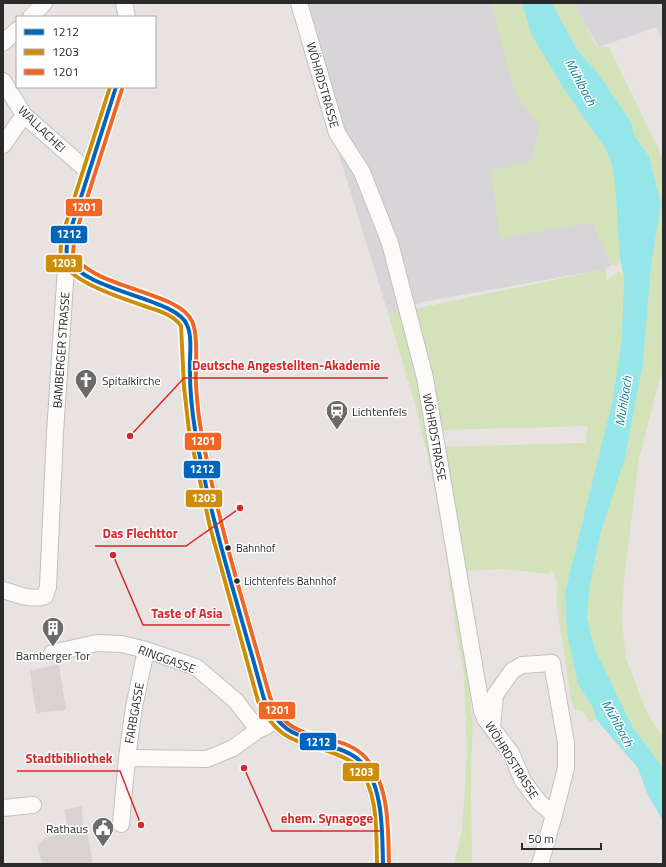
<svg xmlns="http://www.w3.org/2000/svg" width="666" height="867" font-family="'Titillium Web',sans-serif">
<rect width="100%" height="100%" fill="#e8e3e0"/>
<!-- industrial -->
<g fill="#d7d5d8">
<path d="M292,3h199l25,92 24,30 -8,36 -31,76 91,-15 20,43 -6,4 -183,33 -35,11z"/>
<path d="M577,3h86v40l-6,-16 -58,20 -21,-35z"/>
</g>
<!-- green -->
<g fill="#d3e2b9">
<path d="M491,3h31l10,33 32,53 41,59 7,17 3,18 5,76 -3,7 -5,-1 -20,-43 -92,16 -9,-67 41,-10 8,-36 -24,-29z"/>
<path d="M552,3h25l1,9 18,33 3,2h10l54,112v208l-24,91 -15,121 -2,41 4,39 22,56 15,22v31l-31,-42 -38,-79 -7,-30 3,-34 11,-52 24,-73 18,-95 8,-97 10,-62 -12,-48 -14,-19 -4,-15 -34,-50 -20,-22z"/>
<path d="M606,269v12l12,-9 3,1 3,5 -2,59 -9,62 -48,193 2,41 15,58 11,17 3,11 -6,3 -7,-11 -8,-1 -4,-10 -15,-100 2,-16 -7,-16 -3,6 -45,-5 -38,2 -25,-124 145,-4 3,-17 -149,4 -25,-121z"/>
<path d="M402,309l13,49 54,313 2,44 2,3 -2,53 1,93h-18l8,-34 5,-76 -3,-80 -8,-43 -12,-94 -13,-67 -15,-62 -28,-95z"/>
</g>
<!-- plaza -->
<g fill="#d8d3d0">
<path d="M59,664l7,46 -30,3 -6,-42z"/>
<path d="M82,806l1,23 4,3 6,32h-51l-5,-18 9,-9 23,-5 -5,-22z"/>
</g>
<!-- water -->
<path fill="#94e6e9" d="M522,3h30l25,47 20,22 34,50 4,15 14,19 12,48 -10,62 -8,97 -18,95 -24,73 -11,52 -3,34 7,30 38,79 31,42v53l-16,-28 -9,-25 -42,-49 -3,-11 -15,-24 -11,-51 -2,-41 48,-193 9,-62 2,-59 -4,-19 -5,-76 -3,-18 -7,-17 -41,-59 -32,-53z"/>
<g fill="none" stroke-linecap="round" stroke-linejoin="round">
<!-- minor casing -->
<g stroke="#c2c1c1" stroke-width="18">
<g id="minor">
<path d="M124,3l3,14"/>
<path d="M299,3l38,130 25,39 28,71 35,135 57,333 4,9 25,33 12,28 16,21 15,13 -14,49"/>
<path d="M31,17l13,-14"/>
<path d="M3,43l14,-13"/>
<path d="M3,81l21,34 59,52 7,3"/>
<path d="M3,145l21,-30"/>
<path d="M68,259c22,27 72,38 104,51l10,7 5,7 2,9 1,53 5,44 21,95 48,174c19,44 39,35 78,51 6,3 16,8 20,13 21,25 20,71 21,101"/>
<path d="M3,590c14,4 28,11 42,6l3,-9 7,-154 13,-195 48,-151"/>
<path d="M52,653l45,-10 25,1 24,6 50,17 40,34 22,29"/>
<path d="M492,727l3,-32 17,-24 10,-6 30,-2 14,80v25l-12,47"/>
<path d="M127,758l80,1 26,-11 25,-18 9,-4"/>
<path d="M3,808l30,-3"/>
<path d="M121,824l6,-66 7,-51 12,-57"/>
</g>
</g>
<!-- minor -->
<use href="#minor" stroke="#fcfbfa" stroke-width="16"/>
<!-- bus-1 casing -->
<g stroke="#fff" stroke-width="7">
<path id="bus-1" d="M116,87l-48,151c-1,6 -3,15 0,21 18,33 109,39 119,66 6,13 2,33 3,48 0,19 2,38 5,57 15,91 45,180 69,269 20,39 35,35 72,49 9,3 18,7 24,13 24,23 22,73 23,103"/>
</g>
<!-- bus-2 casing -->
<g stroke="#fff" stroke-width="7">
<path id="bus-2" d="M110,87l-48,149c-1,8 -3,17 0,25 10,22 60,37 82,45 14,5 29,8 37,20l3,61 5,44 21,96 48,174c21,41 36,38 75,52 8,3 18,7 24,13 22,25 19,67 20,98"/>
</g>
<!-- bus-3 casing -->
<g stroke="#fff" stroke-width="7">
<path id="bus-3" d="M122,89l-48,150 -1,16c22,34 105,36 119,66 7,16 3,46 4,64 1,14 2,30 5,45 16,90 44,178 69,267 4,8 8,17 14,23 22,22 61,14 82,38 24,28 22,72 23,106"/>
</g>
<!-- bus-1 -->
<use href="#bus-1" stroke="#0065bd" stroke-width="4"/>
<!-- bus-2 -->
<use href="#bus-2" stroke="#ce8d08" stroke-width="4"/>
<!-- bus-3 -->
<use href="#bus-3" stroke="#f26522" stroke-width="4"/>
</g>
<!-- icons -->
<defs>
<g id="church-pin" transform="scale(1.15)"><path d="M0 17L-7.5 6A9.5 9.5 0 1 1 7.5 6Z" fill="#6c6b6a" stroke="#fff"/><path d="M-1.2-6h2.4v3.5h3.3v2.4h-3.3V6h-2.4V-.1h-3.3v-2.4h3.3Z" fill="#fff"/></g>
<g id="station-pin" transform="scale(1.15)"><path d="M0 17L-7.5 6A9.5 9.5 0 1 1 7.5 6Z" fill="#6c6b6a" stroke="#fff"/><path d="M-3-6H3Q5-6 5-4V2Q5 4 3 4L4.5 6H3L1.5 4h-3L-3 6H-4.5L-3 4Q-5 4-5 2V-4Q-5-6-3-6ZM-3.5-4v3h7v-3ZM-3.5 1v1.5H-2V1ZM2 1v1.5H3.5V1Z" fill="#fff"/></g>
<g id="building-pin" transform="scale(1.15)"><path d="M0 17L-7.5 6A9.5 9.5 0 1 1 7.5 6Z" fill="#6c6b6a" stroke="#fff"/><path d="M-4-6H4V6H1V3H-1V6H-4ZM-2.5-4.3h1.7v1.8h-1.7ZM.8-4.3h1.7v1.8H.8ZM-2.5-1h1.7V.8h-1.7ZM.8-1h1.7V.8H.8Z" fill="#fff"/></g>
<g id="civic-pin" transform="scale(1.15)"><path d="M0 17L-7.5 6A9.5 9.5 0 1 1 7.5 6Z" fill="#6c6b6a" stroke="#fff"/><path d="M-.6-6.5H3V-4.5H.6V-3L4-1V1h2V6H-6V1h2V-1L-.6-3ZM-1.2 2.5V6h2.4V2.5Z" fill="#fff"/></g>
</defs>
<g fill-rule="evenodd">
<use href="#church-pin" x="86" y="380"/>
<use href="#station-pin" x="337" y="411"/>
<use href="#building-pin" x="53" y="628"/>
<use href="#civic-pin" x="103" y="828"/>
</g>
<!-- markers -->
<g fill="#2a2a2a" stroke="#fff" stroke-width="1.5">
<circle cx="228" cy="548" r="3.5"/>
<circle cx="237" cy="581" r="3.5"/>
</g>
<g text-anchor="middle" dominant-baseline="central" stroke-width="3" stroke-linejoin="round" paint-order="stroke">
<!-- bus labels -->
<g font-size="11" fill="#2a2a2a" stroke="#fff" text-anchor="start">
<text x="236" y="548">Bahnhof</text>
<text x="244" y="581">Lichtenfels Bahnhof</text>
</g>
<!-- street labels -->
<g font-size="12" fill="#2a2a2a" stroke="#fff">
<text transform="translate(323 85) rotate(74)">WÖHRDSTRASSE</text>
<text transform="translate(42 129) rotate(44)">WALLACHEI</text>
<text transform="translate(61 350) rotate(-86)">BAMBERGER STRASSE</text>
<text transform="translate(435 437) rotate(80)">WÖHRDSTRASSE</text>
<text transform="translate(167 659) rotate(20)">RINGGASSE</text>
<text transform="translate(134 713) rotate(-80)">FARBGASSE</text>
<text transform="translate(512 760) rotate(58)">WÖHRDSTRASSE</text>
</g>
<!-- poi labels -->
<g font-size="12" fill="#2a2a2a" stroke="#fff" text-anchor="start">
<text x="102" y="380">Spitalkirche</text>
<text x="352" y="411">Lichtenfels</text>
<text x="53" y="655" text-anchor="middle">Bamberger Tor</text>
<text x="88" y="828" text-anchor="end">Rathaus</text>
</g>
<!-- water labels -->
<g font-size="13" font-style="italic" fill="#0f8293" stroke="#fff">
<text transform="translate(581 82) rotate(62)">Mühlbach</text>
<text transform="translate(623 401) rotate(-81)">Mühlbach</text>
<text transform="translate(618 723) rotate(61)">Mühlbach</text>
</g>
</g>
<!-- callouts -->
<path fill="none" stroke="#d62828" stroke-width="1.5" d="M130 436L184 378H388M240 508L186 546H95M113 555L143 625H230M141 825L120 771H17M244 768L272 831H381"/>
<g fill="#d62828" stroke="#fff" stroke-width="1.5">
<circle cx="130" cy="436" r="4"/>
<circle cx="240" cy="508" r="4"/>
<circle cx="113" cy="555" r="4"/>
<circle cx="141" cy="825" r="4"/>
<circle cx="244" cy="768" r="4"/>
</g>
<g font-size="13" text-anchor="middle" font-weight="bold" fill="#d62828" stroke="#fff" stroke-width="3" stroke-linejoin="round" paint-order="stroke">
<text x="286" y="370">Deutsche Angestellten-Akademie</text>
<text x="140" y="538">Das Flechttor</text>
<text x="187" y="618">Taste of Asia</text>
<text x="69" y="763">Stadtbibliothek</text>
<text x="327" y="823">ehem. Synagoge</text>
</g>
<g stroke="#fff" stroke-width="1.5">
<rect x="65" y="198" width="38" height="19" rx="4" fill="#f26522"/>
<rect x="50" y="225" width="38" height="19" rx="4" fill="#0065bd"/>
<rect x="45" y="254" width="38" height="19" rx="4" fill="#ce8d08"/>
<rect x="184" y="432" width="38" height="19" rx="4" fill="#f26522"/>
<rect x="183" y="460" width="38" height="19" rx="4" fill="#0065bd"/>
<rect x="185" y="489" width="38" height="19" rx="4" fill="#ce8d08"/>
<rect x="258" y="701" width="38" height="19" rx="4" fill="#f26522"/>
<rect x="299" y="732" width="38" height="19" rx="4" fill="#0065bd"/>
<rect x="342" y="762" width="38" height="20" rx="4" fill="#ce8d08"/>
</g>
<g font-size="11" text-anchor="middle" font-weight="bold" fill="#fff">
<text x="84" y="211">1201</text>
<text x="69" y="238">1212</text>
<text x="64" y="267">1203</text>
<text x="203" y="445">1201</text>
<text x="202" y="473">1212</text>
<text x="204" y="502">1203</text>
<text x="277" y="714">1201</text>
<text x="318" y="746">1212</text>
<text x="361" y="776">1203</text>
</g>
<!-- border -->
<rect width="666" height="867" fill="none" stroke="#2a2a2a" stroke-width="8"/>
<!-- legend -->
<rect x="16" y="16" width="140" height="72" fill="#ffffff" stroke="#aaaaaa"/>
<rect x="24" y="29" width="20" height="6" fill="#0065bd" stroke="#aaaaaa"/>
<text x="52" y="36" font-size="12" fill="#2a2a2a">1212</text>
<rect x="24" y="49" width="20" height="6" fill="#ce8d08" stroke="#aaaaaa"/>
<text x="52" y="56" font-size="12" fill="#2a2a2a">1203</text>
<rect x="24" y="69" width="20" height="6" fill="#f26522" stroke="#aaaaaa"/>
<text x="52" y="76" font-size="12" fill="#2a2a2a">1201</text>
<!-- scale -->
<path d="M522 843v6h79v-6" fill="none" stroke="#2a2a2a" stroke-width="2"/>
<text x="528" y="843" font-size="12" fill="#2a2a2a" stroke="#ffffff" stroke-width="3" paint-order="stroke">50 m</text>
</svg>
